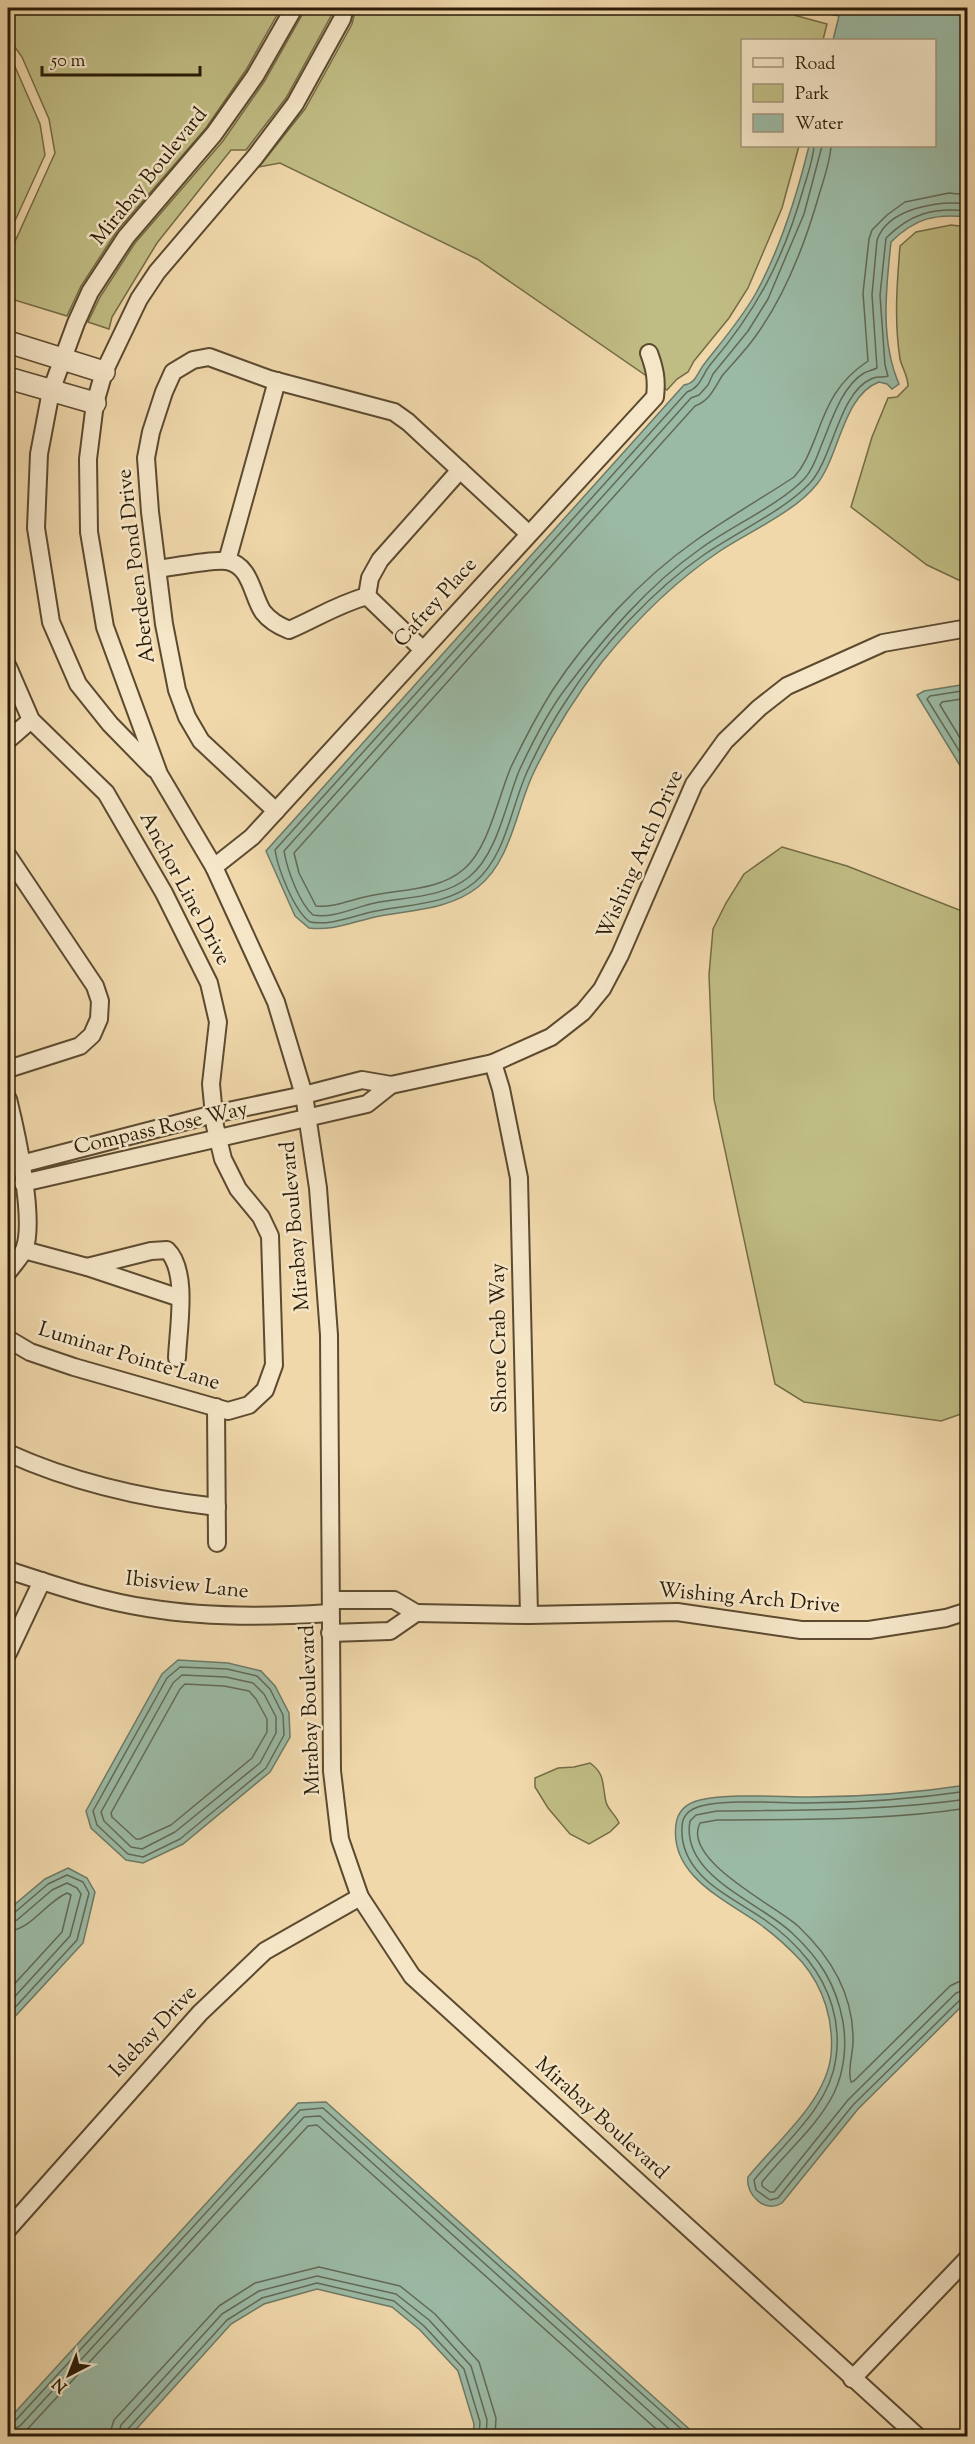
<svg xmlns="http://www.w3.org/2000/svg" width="975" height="2444" font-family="'Sorts Mill Goudy',serif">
<rect width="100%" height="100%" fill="#f0d8ab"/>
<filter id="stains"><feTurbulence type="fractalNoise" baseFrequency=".00333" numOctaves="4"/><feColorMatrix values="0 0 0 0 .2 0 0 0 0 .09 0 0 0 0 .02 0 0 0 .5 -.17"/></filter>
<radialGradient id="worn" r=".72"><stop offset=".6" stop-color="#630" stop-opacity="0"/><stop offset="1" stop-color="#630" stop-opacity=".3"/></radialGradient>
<!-- green -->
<g fill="#c0bd84" stroke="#756c46" stroke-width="1.5">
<path d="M8,8h273l-35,62 -40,58 -89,103 -36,55 -14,30 -59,-18v-41l47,-104 -6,-34 -27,-62 -14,-20z"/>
<path d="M306,8h27l-2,8 -45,82 -40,52h-15l-74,93 -45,74 -3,12 -21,-7 12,-25 35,-54 88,-102 41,-59z"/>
<path d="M356,8h435l3,7 33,9 -4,16h-81v106h57l-17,62 -34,80 -19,30 -35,43 -6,11 -11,7 -10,11 -190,-131 -197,-96 -21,4 46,-58 47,-85z"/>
<path d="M8,55l5,7 27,62 5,31 -37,81z"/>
<path d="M951,225l17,2 -1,357 -40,-19 -76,-58 21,-70 16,-39 9,-1 11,-11c0,-10 -6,-18 -8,-27 -6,-38 -3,-76 0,-113l16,-14z"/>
<path d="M782,847l65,19 120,47v499l-26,9 -137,-19 -29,-18 -61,-285 -5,-124 4,-46 13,-26 18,-29z"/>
<path d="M590,1763c16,11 12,23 16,39 2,8 10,13 13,21l-9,9 -21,12 -19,-10 -22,-26 -13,-21v-9l23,-10 16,-1z"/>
</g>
<!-- water -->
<g fill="#9bbaa6" stroke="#6e7a66" stroke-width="1.5">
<path d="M803,8h164v209c-32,-4 -53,2 -76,25 -5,46 -11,99 8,142l-7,5 -5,-5 -8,-2c-36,13 -40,75 -62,102 -22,28 -67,47 -97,67 -45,30 -84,69 -118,111 -27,35 -50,72 -69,112 -17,36 -22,87 -55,113 -29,23 -68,23 -103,30 -22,5 -43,14 -66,11l-14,-12 -29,-65 418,-466c13,-2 13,-13 21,-22 18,-23 37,-45 51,-70 25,-46 41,-98 53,-147h125v-106h-101l6,-24z"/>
<path d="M967,684h1l-1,93 -50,-82 7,-4z"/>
<path d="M178,1660l50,3 33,8 14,15 14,27 1,24 -20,35 -87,72 -40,19 -17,-3 -35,-32 -5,-17 76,-137z"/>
<path d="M967,1785v216l-109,108 -76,94c-16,11 -37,-8 -34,-26 28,-35 78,-75 83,-122 3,-34 -7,-67 -29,-93 -12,-13 -26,-26 -41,-37 -35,-25 -92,-49 -85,-101 2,-14 11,-21 24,-24 28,-7 79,-3 109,-3 53,0 106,-4 158,-12z"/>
<path d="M68,1868l19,10 8,14 -12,51 -75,81v-114l37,-31z"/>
<path d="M326,2102l371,334h-224l1,-12 -16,-53 -38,-41 -28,-23 -75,-18 -53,15 -33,20 -101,112h-122v-16l290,-317z"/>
</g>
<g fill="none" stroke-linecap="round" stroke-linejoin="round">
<!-- shore -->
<g stroke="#626a56" stroke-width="1.5">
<path d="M814,146c-1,15 -7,30 -11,44 -20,70 -46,120 -93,175 -8,10 -9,22 -23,27l-412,458c3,19 19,61 35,72 22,4 45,-7 66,-11 33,-7 72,-6 99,-29 31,-26 36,-75 52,-110 11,-24 24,-49 39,-71 34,-54 87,-111 139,-147 32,-22 80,-44 105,-71 23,-25 29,-90 61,-104 6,-3 11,-1 17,-3l-3,-11 -5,-70 6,-57c24,-24 47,-31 82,-27"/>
<path d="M822,146l-18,68 -36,85 -20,32 -35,43 -5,11 -9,10 -8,3 -407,453c3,18 15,52 29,64 20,4 42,-8 62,-12 31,-6 68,-5 94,-26 28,-22 37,-74 50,-106 13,-28 28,-58 47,-83 39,-51 80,-101 134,-139 31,-23 80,-44 105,-71 8,-9 12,-21 16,-32 10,-23 20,-59 43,-73 4,-2 9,-3 13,-5l-5,-73 5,-55c11,-32 62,-40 91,-36"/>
<path d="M831,146c-1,16 -7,33 -12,49 -14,49 -34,101 -64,142 -10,14 -22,26 -33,39 -8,13 -12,24 -27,30l-401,447 5,20 17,33c17,2 37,-7 53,-10 31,-7 70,-5 95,-27 25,-21 34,-72 47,-102 12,-25 26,-52 41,-76 36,-55 89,-112 143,-150 32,-23 66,-42 99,-64 11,-12 16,-26 22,-41 12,-33 22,-55 52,-75l-5,-68 6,-54 3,-9 15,-15 18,-13 44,-9 19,2"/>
<path d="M968,690l-38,6 -3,3 41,66"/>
<path d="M968,698l-26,4 -2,3 28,46"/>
<path d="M180,1667l47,2 30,7 13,13 13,26 1,20 -18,33 -86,71 -37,18 -15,-3 -31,-29 -4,-14 74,-133z"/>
<path d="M182,1675l44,2 27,6 11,11 12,23v16l-16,30 -85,69 -33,17 -11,-2 -27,-26 -3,-9 72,-129z"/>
<path d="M185,1684l39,2 25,5 7,8 11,20v13l-15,26 -81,67 -31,14h-4l-24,-22 -1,-4 69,-124z"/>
<path d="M968,1791c-54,8 -108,12 -163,12 -29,0 -78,-4 -104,3 -11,3 -19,9 -19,21 -3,49 50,70 83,93 16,11 31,25 43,40 22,28 33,62 28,98 -6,49 -52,85 -82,122l2,10 14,10 8,-2 75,-93 108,-106 7,-2"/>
<path d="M968,1799c-84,12 -167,11 -251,12l-21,4 -6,6c-10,55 70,81 102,112 28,26 44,51 51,89 4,24 1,50 -9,71 -17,34 -49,60 -72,89v4l8,6h4l74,-92 108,-107 12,-4"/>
<path d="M968,1808c-84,13 -167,11 -251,12l-17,3c-19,37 76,83 98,103 33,31 56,69 55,116 0,11 -6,30 -2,40l3,-1 96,-95 8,-4 10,-2"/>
<path d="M8,1914l6,-1 34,-29 19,-9 16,7 6,11 -12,47 -69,75"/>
<path d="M8,1922l9,-2 35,-30 15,-7 10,5 4,6 -11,42 -62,68"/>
<path d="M8,1931c23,-1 38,-29 59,-38l4,2 -9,37 -54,59"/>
<path d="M8,2423l7,-2 285,-311 23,-2 366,328"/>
<path d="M8,2431l12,-5 284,-309 16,-1 357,320"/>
<path d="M21,2436l287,-310 9,-1 347,311"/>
<path d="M109,2436l5,-16 105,-114 36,-23 64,-16 81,19 35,28 44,48 17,56 -1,18"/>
<path d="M118,2436l3,-11 101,-111 37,-23 58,-15 79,18 33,26 42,46 16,54 -1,16"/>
<path d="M126,2436l1,-6 100,-110 35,-22 55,-15 77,18 30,25 40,43 16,53 -1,14"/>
</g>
<!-- minor casing -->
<g stroke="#5c4a30" stroke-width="20">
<g id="minor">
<path d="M345,8l-3,11 -47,85 -40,53 -98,115 -18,27 -35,73 -9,31 -7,56 1,73 16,95 54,147 55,93 62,135 28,93 14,93 11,147 3,436 8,68 20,58 52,79 505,460"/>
<path d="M227,561l50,-180"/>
<path d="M158,569c15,-2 56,-10 69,-8 24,4 25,35 36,51 7,9 16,14 26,18 28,-12 47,-25 78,-34l56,54"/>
<path d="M367,596l3,-18 10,-18 80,-90"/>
<path d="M8,667l23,53 75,73 58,100 45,90 9,39 -7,62 4,42 8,33 15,30 23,28 9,19 4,129 -9,25 -16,15 -21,6 -154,-44 -44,-15 -22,-13"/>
<path d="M8,740l23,-20"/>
<path d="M154,769l-44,-45 -32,-40 -27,-62 -15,-94 3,-74 12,-63 25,-68 14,-31 36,-55 88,-103 41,-58 39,-68"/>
<path d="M276,811l-75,-70 -14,-24 -10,-27 -13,-66 -14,-112 -4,-54 5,-26 13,-40 9,-20 20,-12 16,-3 60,22 125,33 14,10 121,112"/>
<path d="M8,856l87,130 5,15 -1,18 -7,16 -12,11 -72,23"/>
<path d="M214,867l38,-30 403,-440c2,-17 0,-28 -6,-44"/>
<path d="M493,1063l8,26 18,89 10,437"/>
<path d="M391,1085l102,-22 58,-26 32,-25 19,-23 18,-34 74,-171 31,-43 34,-33 28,-22 96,-43 85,-15"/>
<path d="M8,1099c8,32 28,122 16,151 -3,7 -11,15 -16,22"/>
<path d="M21,1164l193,-50 90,-19 58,-15 29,5 -24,19 -344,79"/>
<path d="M24,1250l63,17 93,31"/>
<path d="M87,1267l64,-16 16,-1c22,21 11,79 10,108"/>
<path d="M216,1407l1,136"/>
<path d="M8,1453c66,30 138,46 209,54"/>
<path d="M8,1570c46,15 92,31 140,38 60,10 122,9 182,5"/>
<path d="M416,1613l113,2 148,-3 124,18h68l77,-12 22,-7"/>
<path d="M330,1633l60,-2 26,-18 -22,-13h-63"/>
<path d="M8,1653l34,-72"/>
<path d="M8,2229l192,-216 65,-62 95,-54"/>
<path d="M852,2379l116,-121"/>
</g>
</g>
<!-- tertiary casing -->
<g stroke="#5c4a30" stroke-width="24">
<g id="tertiary">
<path d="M8,342l96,30"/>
<path d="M8,378l87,25"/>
</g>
</g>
<!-- minor -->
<use href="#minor" stroke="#f5e6c8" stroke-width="16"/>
<!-- tertiary -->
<use href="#tertiary" stroke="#f5e6c8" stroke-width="21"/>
</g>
<g text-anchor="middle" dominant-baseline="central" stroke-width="5" stroke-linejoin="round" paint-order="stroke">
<!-- street labels -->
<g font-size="21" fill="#2a1b07" stroke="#f5e6c8">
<text transform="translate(150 177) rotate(-51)">Mirabay Boulevard</text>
<text transform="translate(137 566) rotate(-97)">Aberdeen Pond Drive</text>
<text transform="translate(436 603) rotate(-48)">Cafrey Place</text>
<text transform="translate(641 855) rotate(-66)">Wishing Arch Drive</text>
<text transform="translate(184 889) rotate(62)">Anchor Line Drive</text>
<text transform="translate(161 1129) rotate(-13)">Compass Rose Way</text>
<text transform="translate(296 1226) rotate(-95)">Mirabay Boulevard</text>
<text transform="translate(500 1338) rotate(-91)">Shore Crab Way</text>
<text transform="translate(129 1357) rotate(17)">Luminar Pointe Lane</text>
<text transform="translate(187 1586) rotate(6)">Ibisview Lane</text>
<text transform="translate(749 1599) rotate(5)">Wishing Arch Drive</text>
<text transform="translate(311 1710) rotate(-92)">Mirabay Boulevard</text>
<text transform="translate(154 2032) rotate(-47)">Islebay Drive</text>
<text transform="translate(601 2119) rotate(42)">Mirabay Boulevard</text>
</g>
</g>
<!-- margin -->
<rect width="975" height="2444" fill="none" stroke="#f0d8ab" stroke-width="30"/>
<rect x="9" y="9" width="957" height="2426" fill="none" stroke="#2a1b07" stroke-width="3"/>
<rect x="15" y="15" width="945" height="2414" fill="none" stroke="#2a1b07" stroke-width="1.5"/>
<!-- legend -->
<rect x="741" y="39" width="195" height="108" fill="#f5e6c8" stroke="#a4957b" stroke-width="1.5"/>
<rect x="753" y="58" width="30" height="9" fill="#f5e6c8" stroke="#a4957b" stroke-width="1.5"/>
<text x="795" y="69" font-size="18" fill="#2a1b07">Road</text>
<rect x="753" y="84" width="30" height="18" fill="#c0bd84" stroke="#a4957b" stroke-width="1.5"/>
<text x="795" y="99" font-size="18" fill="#2a1b07">Park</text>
<rect x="753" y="114" width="30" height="18" fill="#9bbaa6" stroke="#a4957b" stroke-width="1.5"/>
<text x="795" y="129" font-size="18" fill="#2a1b07">Water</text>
<!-- north arrow -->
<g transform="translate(69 2375) rotate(222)" stroke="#f5e6c8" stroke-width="4.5" paint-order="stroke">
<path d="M0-4.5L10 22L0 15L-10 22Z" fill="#2a1b07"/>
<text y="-9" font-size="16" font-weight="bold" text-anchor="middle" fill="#2a1b07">N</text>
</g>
<!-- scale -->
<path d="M42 66v9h158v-9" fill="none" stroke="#2a1b07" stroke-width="3"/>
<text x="51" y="66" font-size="18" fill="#2a1b07" stroke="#f5e6c8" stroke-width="4.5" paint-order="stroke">50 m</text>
<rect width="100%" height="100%" filter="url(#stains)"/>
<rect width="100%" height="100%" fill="url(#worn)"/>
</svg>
